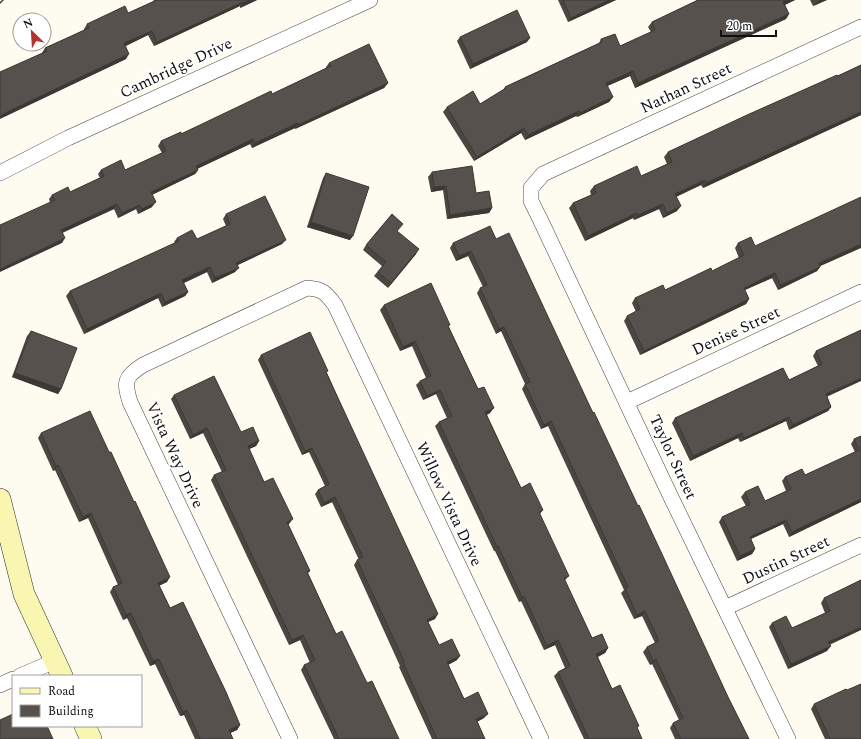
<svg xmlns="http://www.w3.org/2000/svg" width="861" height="739" font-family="Spectral,serif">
<rect width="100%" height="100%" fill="#fefcf1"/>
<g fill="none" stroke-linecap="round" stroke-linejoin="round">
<!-- street casing -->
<g stroke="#424242" stroke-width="16">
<g id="street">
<path d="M0,173l68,-35 302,-138"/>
<path d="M627,402l234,-110"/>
<path d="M725,608l136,-63"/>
<path d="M20,676l35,-15"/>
<path d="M0,685l13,-6"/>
<path d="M290,739l-160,-337c-6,-20 -6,-25 13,-37l164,-77c16,1 19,5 28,17l206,434"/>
<path d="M788,739l-119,-246 -129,-274 -9,-18v-13l12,-14 318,-147"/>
</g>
</g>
<!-- secondary casing -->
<g stroke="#313131" stroke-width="22">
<g id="secondary">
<path d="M0,499l24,95 38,82"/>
<path d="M85,726l6,13"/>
</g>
</g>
<!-- street -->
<use href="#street" stroke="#fff" stroke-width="15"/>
<!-- secondary -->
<use href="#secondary" stroke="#f9f6b1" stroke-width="21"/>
</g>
<!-- wall -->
<g fill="#4a4641">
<path d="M153,0h104l-17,8v-2l-86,40 -6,-11 -22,11v13l-125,59 44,-70 39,-18v-1l3,-5 41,-11 26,-12z"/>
<path d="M558,0h58l-48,22z"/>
<path d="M698,0h97l-10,5 4,9 -3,5 -151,69 -5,-12 -23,10 6,11 -4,5 -32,15 -1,-1 -51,24 -4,-7 -47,28 -31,-49 4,-5 33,-3 23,-14 2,-3 94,-44 2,-4 19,7 31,-14 -3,-5 4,-5z"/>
<path d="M810,0h17l-14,6z"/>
<path d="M460,37l67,5 -57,27 -13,-28z"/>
<path d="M329,63l59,20 -4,5 -89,41v-1l-43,20 -2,-4 -52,24v2l-3,4 -43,21v12l-14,7 -2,-5 -18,9 -4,-9 -51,23 -1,11 -13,-44 3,-4 18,-3 30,-14 -2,-4 3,-4h24l37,-17 -4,-7 3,-5 20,-7 91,-40 54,-26v-1z"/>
<path d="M861,65v50l-158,73 -2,-3 -25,11 1,15 -14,7 -4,-9 -25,11 -1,-2 -48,23 -16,-33 4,-5 18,-8 -1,-4 4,-5 47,-10 26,-12 -3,-7 4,-5z"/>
<path d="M432,172l44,21 16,15 -3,5 -42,6 -4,-29 -12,2 -3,-15z"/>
<path d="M326,173l24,67 -43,-13 16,-49z"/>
<path d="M226,214l56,30 -44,21 -3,7 -23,11 -5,-11 -23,11 4,9 -3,4 -23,11 -4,-9 -74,36 -18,-38 4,-5 105,-48 -1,-1 3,-4 20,1 29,-13 -3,-7z"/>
<path d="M398,232l18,22 -28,34 -14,-12 8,-10 -19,-16 3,-5z"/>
<path d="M496,239l97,174 135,284 21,42h-74l-5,-11 3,-5 6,-3 -27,-56 -2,1 -7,-13 4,-5 8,-4 -13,-27 -8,3 -13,-26 3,-3 -76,-164 -7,3 -19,-40 3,-5 -24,-53 -5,3 -19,-41 3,-5 3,-1 -15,-31 -12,5 -6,-13 3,-5z"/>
<path d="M738,243l17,3 65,21 -3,4 -39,19 -6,-12 -27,12 4,9 -3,5 -106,51 -16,-34 3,-5 9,-4 -4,-9 3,-5 30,-8 47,-19 27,-13 -4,-10z"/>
<path d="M384,305l65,22 29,62 12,24 -3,2 34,73 22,22 -3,4 25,67 27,57 16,10 -3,5 -7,4 14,32 25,39 5,11h-58l-30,-63 4,-4 7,-4 -10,-23 -11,5 -23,-49 -2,1 -24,-51h-1l-59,-125 4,-4 8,-4 -11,-24 -13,6 -7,-15 4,-4 6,-3 -14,-32 -12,5 -20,-41z"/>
<path d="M861,330l-34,67 4,10 -3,4 -39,19 -3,-9 -46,21 -2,-4 -48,23 -18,-38 3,-5 114,-38 29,-14 -5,-10 3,-5z"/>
<path d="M31,331l30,58 -3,5 -46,-17 15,-41z"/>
<path d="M261,355l66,18 108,246 -7,3 11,23 18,15 -9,5 16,34 20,19 -7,4 8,17h-53l-33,-72 1,-1 -46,-101 3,-5h2l-27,-58 -11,5 -6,-13 3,-4 7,-4 -16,-34 -7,3 -44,-95z"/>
<path d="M174,395l67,37 18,9 -3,5 -7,3 15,33 25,42h-1l22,47 -2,2 28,61 31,49 32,56h-65l-33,-69 3,-5 6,-2 -10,-23 -11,5 -78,-165 3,-5 8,-3 -19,-39 -13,6 -19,-40z"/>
<path d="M41,433l126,149 -8,3 11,23 70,117 -3,5 -7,3 3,6h-38l-11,-24 -4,1 -25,-52 -5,2 -23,-48 -4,2 -13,-28 3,-5 5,-2 -30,-67 -9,4 -24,-52 -2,1 -15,-33z"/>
<path d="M861,436v66l-72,35 -6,-13 -32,15 4,10 -3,5 -15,7 -18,-39 3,-5 24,-11 -5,-9 4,-5 20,9 21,-10 -4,-10 3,-4 20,-2 50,-23 -4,-8 3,-5z"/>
<path d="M861,580l-31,64 -3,7 -39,18 -19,-42 3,-4 20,5 33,-15 -4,-10 3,-5z"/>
<path d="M814,704l47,35h-36l-14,-30z"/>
</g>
<!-- shaded-wall -->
<g fill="#3c3935">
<path d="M2,0h2l-4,4v-2z"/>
<path d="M250,0h7l-17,8 3,-5z"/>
<path d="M609,0h7l-48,22 3,-4z"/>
<path d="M788,0h7l-15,7 3,-5z"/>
<path d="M820,0h7l-14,6 4,-4z"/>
<path d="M243,2l-3,4 -86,40 3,-4z"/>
<path d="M789,14l-3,5 -151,69 3,-5z"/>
<path d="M152,31l-4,4 -27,13 3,-5z"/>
<path d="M530,38l-3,4 -57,27 3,-5z"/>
<path d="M129,54l-3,5 -126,60v-2l1,-2z"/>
<path d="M633,71l-3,5 -27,12 3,-5z"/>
<path d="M388,83l-4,5 -89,41 3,-4z"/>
<path d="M613,97l-4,5 -32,15 3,-4z"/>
<path d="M579,111l-3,5 -51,24 3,-5z"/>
<path d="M861,112v3l-158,73 3,-5z"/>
<path d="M298,123l-3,5 -43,20 3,-5z"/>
<path d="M524,128l-3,5 -47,28 3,-4z"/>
<path d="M253,139l-3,5 -57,27 3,-5z"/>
<path d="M198,170l-3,4 -48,23 4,-5z"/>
<path d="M705,180l-4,5 -29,14 3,-5z"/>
<path d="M446,186l-3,4 -12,2 3,-5z"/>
<path d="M156,202l-4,5 -14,7 4,-5z"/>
<path d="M117,204l-3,5 -56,26 3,-5z"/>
<path d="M663,204l-4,5 -25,11 4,-5z"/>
<path d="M140,205l-4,4 -18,9 4,-5z"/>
<path d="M681,206l-4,5 -14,7 4,-5z"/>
<path d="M492,208l-3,5 -42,6 3,-4z"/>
<path d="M637,213l-4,5 -48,23 3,-5z"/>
<path d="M311,222l42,14 -3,4 -43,-13z"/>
<path d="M65,238l-3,5 -62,29v-3z"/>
<path d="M286,240l-4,4 -49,23 3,-4z"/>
<path d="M861,244v4l-45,20 3,-5z"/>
<path d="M419,249l-3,5 -28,34 3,-5z"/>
<path d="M471,251l-3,5 -12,5 3,-5z"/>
<path d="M210,267l-3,5 -28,13 3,-5z"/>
<path d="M820,267l-3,4 -39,19 3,-5z"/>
<path d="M239,268l-4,4 -23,11 3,-5z"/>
<path d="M775,273l-3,5 -32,14 4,-4z"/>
<path d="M188,292l-3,4 -23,11 3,-5z"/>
<path d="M161,293l-3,5 -74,36 3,-5z"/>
<path d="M749,299l-3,5 -106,51 4,-4z"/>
<path d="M504,327l-3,4 -5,3 3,-5z"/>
<path d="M415,341l-3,5 -12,5 3,-4z"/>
<path d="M15,373l46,16 -3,5 -46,-17z"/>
<path d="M861,378v3l-39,18 4,-5z"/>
<path d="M440,390l-4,4 -13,6 4,-4z"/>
<path d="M831,407l-3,4 -39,19 4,-5z"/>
<path d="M494,408l-4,5 -8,4 3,-5z"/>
<path d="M789,417l-3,4 -46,21 4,-4z"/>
<path d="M551,421l-3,5 -7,3 3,-4z"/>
<path d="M207,428l-4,5 -13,6 3,-4z"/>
<path d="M742,433l-4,5 -48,23 3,-5z"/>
<path d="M259,441l-3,5 -11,5 3,-5z"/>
<path d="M312,448l-3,4 -7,3 3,-4z"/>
<path d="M58,465l-3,5 -2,1 3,-5z"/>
<path d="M335,497l-3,5 -11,5 3,-4z"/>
<path d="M861,499v3l-72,35 3,-5z"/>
<path d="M91,513l-3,5 -9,4 4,-5z"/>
<path d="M293,519l-4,5 -5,2 3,-4z"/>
<path d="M786,520l-3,4 -37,17 4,-4z"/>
<path d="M755,549l-3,5 -15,7 3,-5z"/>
<path d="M569,576l-4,4 -5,3 4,-5z"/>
<path d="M170,577l-3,5 -12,6 3,-5z"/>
<path d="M524,596l-3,5 -2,1 3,-5z"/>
<path d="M645,611l-3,5 -8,3 3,-4z"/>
<path d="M131,613l-4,5 -4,2 3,-5z"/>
<path d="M438,614l-3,5 -12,5 4,-4z"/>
<path d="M861,627v3l-36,17 3,-5z"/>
<path d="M303,635l-3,5 -11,5 3,-5z"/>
<path d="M558,640l-3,5 -11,5 3,-4z"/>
<path d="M831,646l-4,5 -39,18 3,-5z"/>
<path d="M608,648l-3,5 -12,6 3,-5z"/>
<path d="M460,656l-3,4 -13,7 3,-5z"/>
<path d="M159,659l-4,5 -5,2 3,-5z"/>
<path d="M656,659l-4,5 -2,1 3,-4z"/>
<path d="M187,710l-3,5 -4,1 3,-4z"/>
<path d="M488,714l-4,4 -12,6 4,-5z"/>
<path d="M240,725l-3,5 -11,5 3,-5z"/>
</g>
<!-- building -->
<g fill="#56514c" stroke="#3c3935">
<path d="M157,0h93l-7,3v-1l-86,40 -5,-11 -28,12 5,11 -128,61 1,1 -2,1v-45l47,-21 -2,-3 44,-20 -2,-4 38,-18 3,7z"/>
<path d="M563,0h46l-38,18z"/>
<path d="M698,0h90l-5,2 6,12 -151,69 -5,-12 -27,12 7,14 -33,16 -1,-2 -51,24 -4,-7 -47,29 -30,-50 26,-16 7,13 26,-16 -1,-1 97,-45 -1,-3 14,-5 5,12 35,-16 -3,-8z"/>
<path d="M517,10l13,28 -57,26 -13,-27z"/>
<path d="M369,44l19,39 -90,42v-2l-43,20 -2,-4 -57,27 2,4 -47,22 5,10 -14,7 -2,-4 -18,8 -5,-9 -56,26 4,8 -65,31v-44l55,-25 -3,-5 16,-8 2,5 34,-16 -3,-6 20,-10 4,10 41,-19 -5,-10 20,-9v2l90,-43 1,3 59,-28 -2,-3z"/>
<path d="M861,65v47l-155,71 -1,-3 -30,14 6,12 -14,7 -4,-9 -25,11 -1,-2 -49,23 -15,-33 23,-10 -2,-7 43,-20 4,10 31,-14 -4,-10 79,-37 90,-40 1,1z"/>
<path d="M472,166l4,27 13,-2 3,17 -42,7 -4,-29 -12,1 -2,-15z"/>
<path d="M326,173l43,14 -16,49 -42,-14z"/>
<path d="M265,196l21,44 -50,23 3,5 -24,10 -5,-11 -28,13 6,12 -23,10 -4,-9 -74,36 -17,-38 109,-50 -2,-3 15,-8 5,9 33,-15 -4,-10z"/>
<path d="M861,197v47l-42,19 1,4 -39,18 -6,-12 -31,15 5,11 -105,52 -17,-35 13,-7 -5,-11 28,-13 2,5 46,-22 1,3 32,-16 -6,-12 13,-6 4,9z"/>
<path d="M392,214l11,10 -6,7 22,18 -28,34 -13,-11 8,-10 -20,-17z"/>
<path d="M490,226l6,13 13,-6 84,180 1,-1 44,94 1,-1 23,49 66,143 21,42h-68l-8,-16 10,-5 -27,-59 -3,2 -6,-14 12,-6 -14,-30 -8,4 -12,-27 3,-1 -77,-166 -7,4 -19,-41 5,-2 -26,-55 -5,2 -19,-41 7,-3 -16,-34 -12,5 -6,-13z"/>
<path d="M431,283l19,42 -2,1 30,63 6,-2 10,21 -9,4 36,76 9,-5 13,27 -4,2 30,64 -5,2 28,60 10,-4 6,14 -12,6 16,35 8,-4 19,41 -2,1 5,12h-53l-31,-67 12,-6 -12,-26 -11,6 -23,-50 -2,1 -24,-51 -1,1 -58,-125 13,-6 -12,-26 -13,6 -7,-15 11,-5 -16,-35 -12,6 -19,-42z"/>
<path d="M861,330v48l-35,16 5,13 -38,18 -4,-8 -45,21 -2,-5 -49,23 -18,-38 108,-50 6,12 33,-16 -6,-13z"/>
<path d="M31,331l46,17 -16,41 -46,-16z"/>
<path d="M310,332l18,39 -2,1 112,242 -11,6 12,25 13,-6 8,17 -13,6 17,37 14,-7 10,22 -12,5 9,20h-48l-34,-77 1,-1 -47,-101 6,-3 -28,-60 -11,6 -6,-13 11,-6 -17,-36 -7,3 -44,-96z"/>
<path d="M214,376l27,56 12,-5 6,14 -11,5 16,36 9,-4 20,41 -6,3 23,49 -3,1 29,62 6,-3 25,52 5,-2 27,58h-60l-35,-74 11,-5 -12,-25 -11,5 -78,-165 12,-5 -19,-42 -14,7 -19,-40z"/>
<path d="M90,411l19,41h2l23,50 1,-1 35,76 -12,6 12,25 13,-6 43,90 14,33 -11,5 4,9h-33l-13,-29 -4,2 -24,-53 -6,2 -22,-48 -5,2 -13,-28 9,-4 -31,-70 -8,4 -25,-52 -2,1 -15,-33z"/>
<path d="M861,436v63l-69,33 -6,-12 -36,17 5,12 -15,7 -18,-39 28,-13 -5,-12 13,-6 7,15 26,-12 -6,-12 17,-8 3,6 54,-25 -5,-11z"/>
<path d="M861,580v47l-33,15 3,4 -40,18 -19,-41 14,-7 6,12 38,-17 -6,-13z"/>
<path d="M861,684v55h-31l-16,-35 32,-15 1,1z"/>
<path d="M13,714v12h34l6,13h-53v-19z"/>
</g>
<g text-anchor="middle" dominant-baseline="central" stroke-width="4" stroke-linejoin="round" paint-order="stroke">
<!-- street labels -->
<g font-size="16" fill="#0f0f0f" stroke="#fff">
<text transform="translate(176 68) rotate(-25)">Cambridge Drive</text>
<text transform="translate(686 88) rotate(-25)">Nathan Street</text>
<text transform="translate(736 331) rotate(-25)">Denise Street</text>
<text transform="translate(175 455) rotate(65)">Vista Way Drive</text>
<text transform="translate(673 457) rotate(65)">Taylor Street</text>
<text transform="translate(449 504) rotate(65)">Willow Vista Drive</text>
<text transform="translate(786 560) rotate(-25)">Dustin Street</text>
</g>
</g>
<!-- legend -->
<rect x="12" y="675" width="130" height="52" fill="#ffffff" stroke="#9f9f9f"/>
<rect x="20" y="688" width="20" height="6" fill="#f9f6b1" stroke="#9f9f9f"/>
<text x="48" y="695" font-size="12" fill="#0f0f0f">Road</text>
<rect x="20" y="705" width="20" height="12" fill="#56514c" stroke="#9f9f9f"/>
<text x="48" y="715" font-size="12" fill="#0f0f0f">Building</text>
<!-- north arrow -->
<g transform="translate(32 32) rotate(335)"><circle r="19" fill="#ffffff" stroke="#9f9f9f"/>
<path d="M0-3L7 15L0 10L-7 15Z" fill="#b43331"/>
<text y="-6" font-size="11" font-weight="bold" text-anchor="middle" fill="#0f0f0f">N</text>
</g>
<!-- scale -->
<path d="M721 30v6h55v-6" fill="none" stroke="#0f0f0f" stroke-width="2"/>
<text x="727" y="30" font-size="12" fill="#0f0f0f" stroke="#ffffff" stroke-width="3" paint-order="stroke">20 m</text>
</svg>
